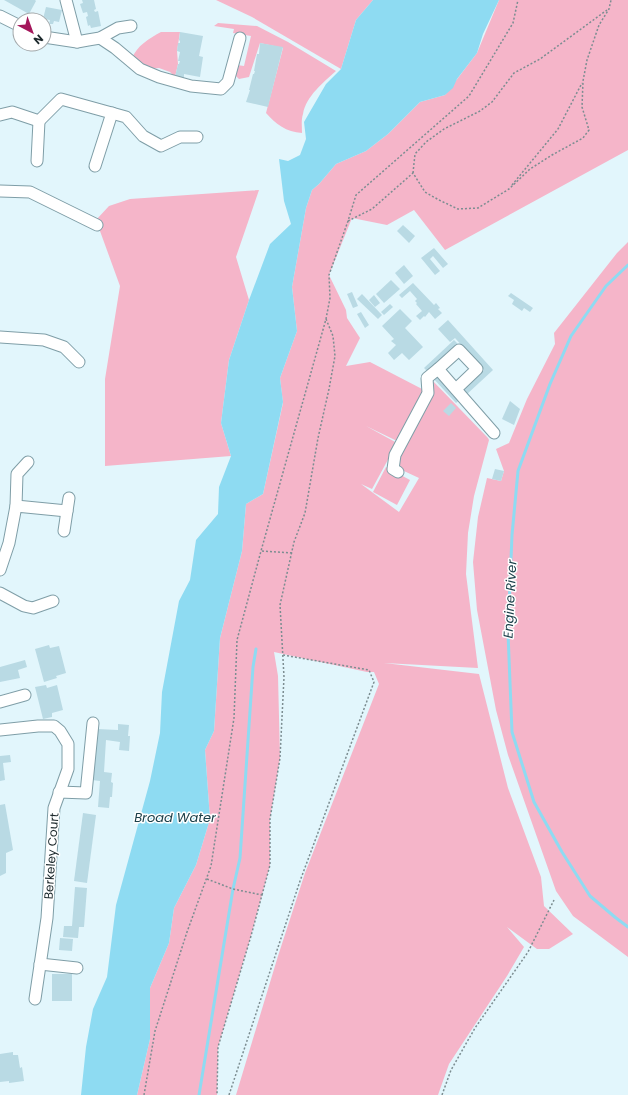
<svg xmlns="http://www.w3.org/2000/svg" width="628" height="1095" font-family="Poppins,sans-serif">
<rect width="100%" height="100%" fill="#e2f6fc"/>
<!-- green -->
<g fill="#f5b5c9">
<path d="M216,0h157l-17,20 -15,49 -89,-52z"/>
<path d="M499,0h129v150l-183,100 -31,-40 -27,15 -35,-7 -23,57 17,35 1,8 13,20 -14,28 24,-4 54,28 -27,51 -31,-15 31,17 -25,46 -11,-5 38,28 20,-34 -28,-13 41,-73 -2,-14 58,60 1,2 -15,56 -6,37 -2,41 12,94 -94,-5 95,11 29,114 33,89 3,29 29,28 -24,15h-12l-30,-22 17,20 -17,29 -58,88 -11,31h-202l42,-139 27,-83 74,-189 -5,-12h-7l-93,-20 4,24 2,82 -10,61v46l-19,71 -33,111 -1,48h-80l13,-56v-51l19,-45 5,-35 22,-43 14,-46 -5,-69 9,-19 6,-93 22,-87 4,-47 17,-10 20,-91 -3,-25 17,-47 -5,-44 14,-79 6,-18 7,-6 17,-20 30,-13 22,-17 32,-32 25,-7 32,-42z"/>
<path d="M218,23l39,3 31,16 48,29c-12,11 -30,25 -33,43 -2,6 -1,13 -1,19 -16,-1 -26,-9 -36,-20l17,-65 -23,-5 -11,34 -10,2 -5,-5 3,-9 7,1 7,-30 -18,-3 1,-4 -20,-3z"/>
<path d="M161,32h19l-3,19 1,13 -3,13 -5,-5 -11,-4 -11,1 -16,-10c4,-13 18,-21 29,-27z"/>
<path d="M259,190l-23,67 13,43 -20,60 -8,63 10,33 -126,10v-87l15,-93 -24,-66 13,-14 21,-7z"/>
<path d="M628,242v715l-55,-41 -17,-25 -48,-136 -12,-45 -19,-100 -4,-48 5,-45 9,-39 14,3 3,-10 -8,-22 13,-6 18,-44 28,-55 -1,-11 63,-80z"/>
<path d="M386,467l24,13 -13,25 -24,-13z"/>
</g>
<!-- water -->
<path fill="#8edbf2" d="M373,0h126l-16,34 -6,19 -20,26 -4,9 -8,7 -25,7 -32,32 -22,17 -30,13 -17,20 -7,6 -6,18 -14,79 5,44 -17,47 3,24 -20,92 -17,10 -4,47 -22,87 -6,93 -9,19 5,69 -14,46 -22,43 -5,35 -19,45v51l-13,56h-56l5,-48 7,-38 14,-32 9,-72 34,-124 10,-48 2,-41 17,-91 11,-21 6,-40 22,-26 1,-27 12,-31 -10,-33 8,-63 20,-60 21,-56 21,-20 -7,-23 -5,-42 9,2 12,-6 6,-16 -2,-17 22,-38 15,-15 15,-49z"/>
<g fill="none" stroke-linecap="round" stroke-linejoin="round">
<!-- stream -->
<g stroke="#8edbf2" stroke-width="3">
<path d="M628,265l-22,21 -35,50 -21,48 -32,87 -6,64 -4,98 4,99 22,70 28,50 28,44 26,22 12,9"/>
<path d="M199,1095l34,-206 7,-31 13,-191 3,-18"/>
</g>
</g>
<!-- building -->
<g fill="#b9dae4">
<path d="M4,0h31l1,1 -7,13z"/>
<path d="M82,0h12l2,9 -2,1 1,2 3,-1 3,15 -10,2 -1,-3 -2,1 -2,-9 2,-1 -1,-4 -4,1 -3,-9 3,-1z"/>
<path d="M46,7l16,3 -3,12 -5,-1 -1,3h-4l1,-4 -7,-1z"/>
<path d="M180,32l23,4 -4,20 4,1 -3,20 -16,-3v4l-9,-1 3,-13h1l1,-3h-2l2,-9 -3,-1 1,-8h2v-2l-1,-1z"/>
<path d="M260,43l23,4 -15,60 -22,-5 4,-12h-1l4,-16h1l1,-3h-1l3,-17h2z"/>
<path d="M403,225l12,11 -6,7 -12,-12z"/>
<path d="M434,248l14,16 -5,4 -10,-12 -3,3 10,12 -5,4 -14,-17z"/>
<path d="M404,265l9,11 -9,8 -9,-11z"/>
<path d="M391,280l9,9 -16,14 -8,-9z"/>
<path d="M413,283l21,22 2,-2 4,5 -2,1 4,4 -7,6 -6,-7 -4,5 -1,-1 -4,4 -4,-4 6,-5 -6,-7 1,-1 -2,-2 2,-2 -7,-8 -8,7 -3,-3z"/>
<path d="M352,292l6,14 -5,2 -6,-14z"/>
<path d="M511,293l22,15 -3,4 -6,-4 -2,3 -10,-7 2,-4 -6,-4z"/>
<path d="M362,294l20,21 -4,4 -21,-20z"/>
<path d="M374,295l6,8 -5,4 -6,-7z"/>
<path d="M390,304l3,3 -9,8 -3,-3z"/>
<path d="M400,309l12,12 -7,7 18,19 -14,13 -7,-7 -8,7 -6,-7 8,-8 -5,-4 3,-2 -12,-13z"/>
<path d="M361,312l8,13 -4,3 -8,-14z"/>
<path d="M448,320l45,50 -27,25 -5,-5 23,-20 -29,-32 -5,4 -12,-13z"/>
<path d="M454,340l5,5 -30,28 -5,-5z"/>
<path d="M437,373l24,26 -5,4 -24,-26z"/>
<path d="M510,401l10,8 -6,16 -12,-6z"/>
<path d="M451,403l5,5 -7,8 -6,-5z"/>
<path d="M495,469l9,2 -3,10 -9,-2z"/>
<path d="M49,645l1,3 9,-2 7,27 -10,3 1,2 -13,4 -9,-33z"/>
<path d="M25,660l2,7 -9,3 2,8 -20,4v-15z"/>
<path d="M46,685l1,3 10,-3 6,25 -11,3v4l-9,2 -8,-32z"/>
<path d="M118,724l11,1 -1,11h2l-1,15 -10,-1 1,-8 -14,-2 -2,32 8,1 -1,9 2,1 -1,14h-2l-1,11 -11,-1 2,-26 -8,-1 5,-51 21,1z"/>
<path d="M10,755l1,7 -8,1 2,17 -5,1v-25z"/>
<path d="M5,804l8,46 -7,3v20l-6,3v-71z"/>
<path d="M83,813l13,2 -9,68 -13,-2z"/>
<path d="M75,887l12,1 -3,39h-5l-1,11 -15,-1 1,-11h8z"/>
<path d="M60,938l13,1 -1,12 -13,-1z"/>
<rect x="52" y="974" width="20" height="27"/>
<path d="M13,1052v3h5l2,13 2,-1 2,14 -15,2v-2l-9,1v-28z"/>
</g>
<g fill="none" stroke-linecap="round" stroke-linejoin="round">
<!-- minor casing -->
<g stroke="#7f9ea7" stroke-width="13">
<g id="minor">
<path d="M66,0l11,42"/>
<path d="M0,16l20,10"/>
<path d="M44,37l33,5 11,-2 12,-2 18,-10 13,-2"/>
<path d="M100,38l15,10 25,21 19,8 32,9 30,3 7,-7 12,-44"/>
<path d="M0,115l12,-3 27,9 22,-22 65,18 17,19 18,10 19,-9h17"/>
<path d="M37,161l2,-40"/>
<path d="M95,166l17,-53"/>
<path d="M0,191l30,1 67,33"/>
<path d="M0,337l44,3 20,7 15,15"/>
<path d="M438,369l21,-19 18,19 -21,20"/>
<path d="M398,472l-5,-3 2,-14 33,-62 -1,-15 11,-9 56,64"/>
<path d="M16,506l1,-32 11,-12"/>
<path d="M64,531l3,-20"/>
<path d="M0,570l9,-27 7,-37 51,5 2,-13"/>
<path d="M0,593l24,13 9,2 20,-7"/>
<path d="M0,702l25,-7"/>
<path d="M0,730l38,-4h16l6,5 8,13v25l-14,39 -7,110 -12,81"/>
<path d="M59,792l27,1 7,-70"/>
<path d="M40,964l37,4"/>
</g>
</g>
<!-- path -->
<g stroke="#7c8d91" stroke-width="1.5" stroke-dasharray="2 2" stroke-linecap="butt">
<path d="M413,173l2,-19 11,-12 18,-13 36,-18 12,-9 22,-29 26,-14 67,-49"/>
<path d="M512,185l46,-56 24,-46"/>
<path d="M348,221l24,-12 41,-36 12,19 14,8 19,9 20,-1 31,-19 21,-20 22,-14 31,-17 6,-8 -7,-23 1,-26 4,-21 12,-35 10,-16 2,-9"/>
<path d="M262,551l30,2"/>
<path d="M207,879l26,10 29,6 -11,41 -33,111 -1,48"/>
<path d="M262,895l8,-30v-46l10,-61 4,-81 -4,-72 14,-63 11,-29 13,-75 11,-49 6,-33 -2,-20 -7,-17"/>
<path d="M144,1095l11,-64 32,-99 24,-66 23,-148 3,-78 24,-89 65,-232 4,-21 -1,-23 19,-54 8,-26 113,-99 44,-73 5,-23"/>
<path d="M229,1095l71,-214 74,-199 -5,-12 -86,-15"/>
<path d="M442,1095l9,-25 24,-42 53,-76 26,-52"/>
</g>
<!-- minor -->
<use href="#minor" stroke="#fff" stroke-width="11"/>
</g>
<g text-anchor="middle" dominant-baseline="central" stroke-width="3" stroke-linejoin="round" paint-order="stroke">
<!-- street labels -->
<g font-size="12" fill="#1c292c" stroke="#fff">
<text transform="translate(51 856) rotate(-86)">Berkeley Court</text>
</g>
<!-- water labels -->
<g font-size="13" font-style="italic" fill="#1c404a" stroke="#fff">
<text transform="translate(510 599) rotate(-87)">Engine River</text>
<text x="175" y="817">Broad Water</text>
</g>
</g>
<!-- north arrow -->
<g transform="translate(32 32) rotate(139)"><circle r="19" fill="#ffffff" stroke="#a4a9ab"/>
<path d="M0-3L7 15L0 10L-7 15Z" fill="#a4175b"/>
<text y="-6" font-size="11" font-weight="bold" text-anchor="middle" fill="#1c292c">N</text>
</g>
</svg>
